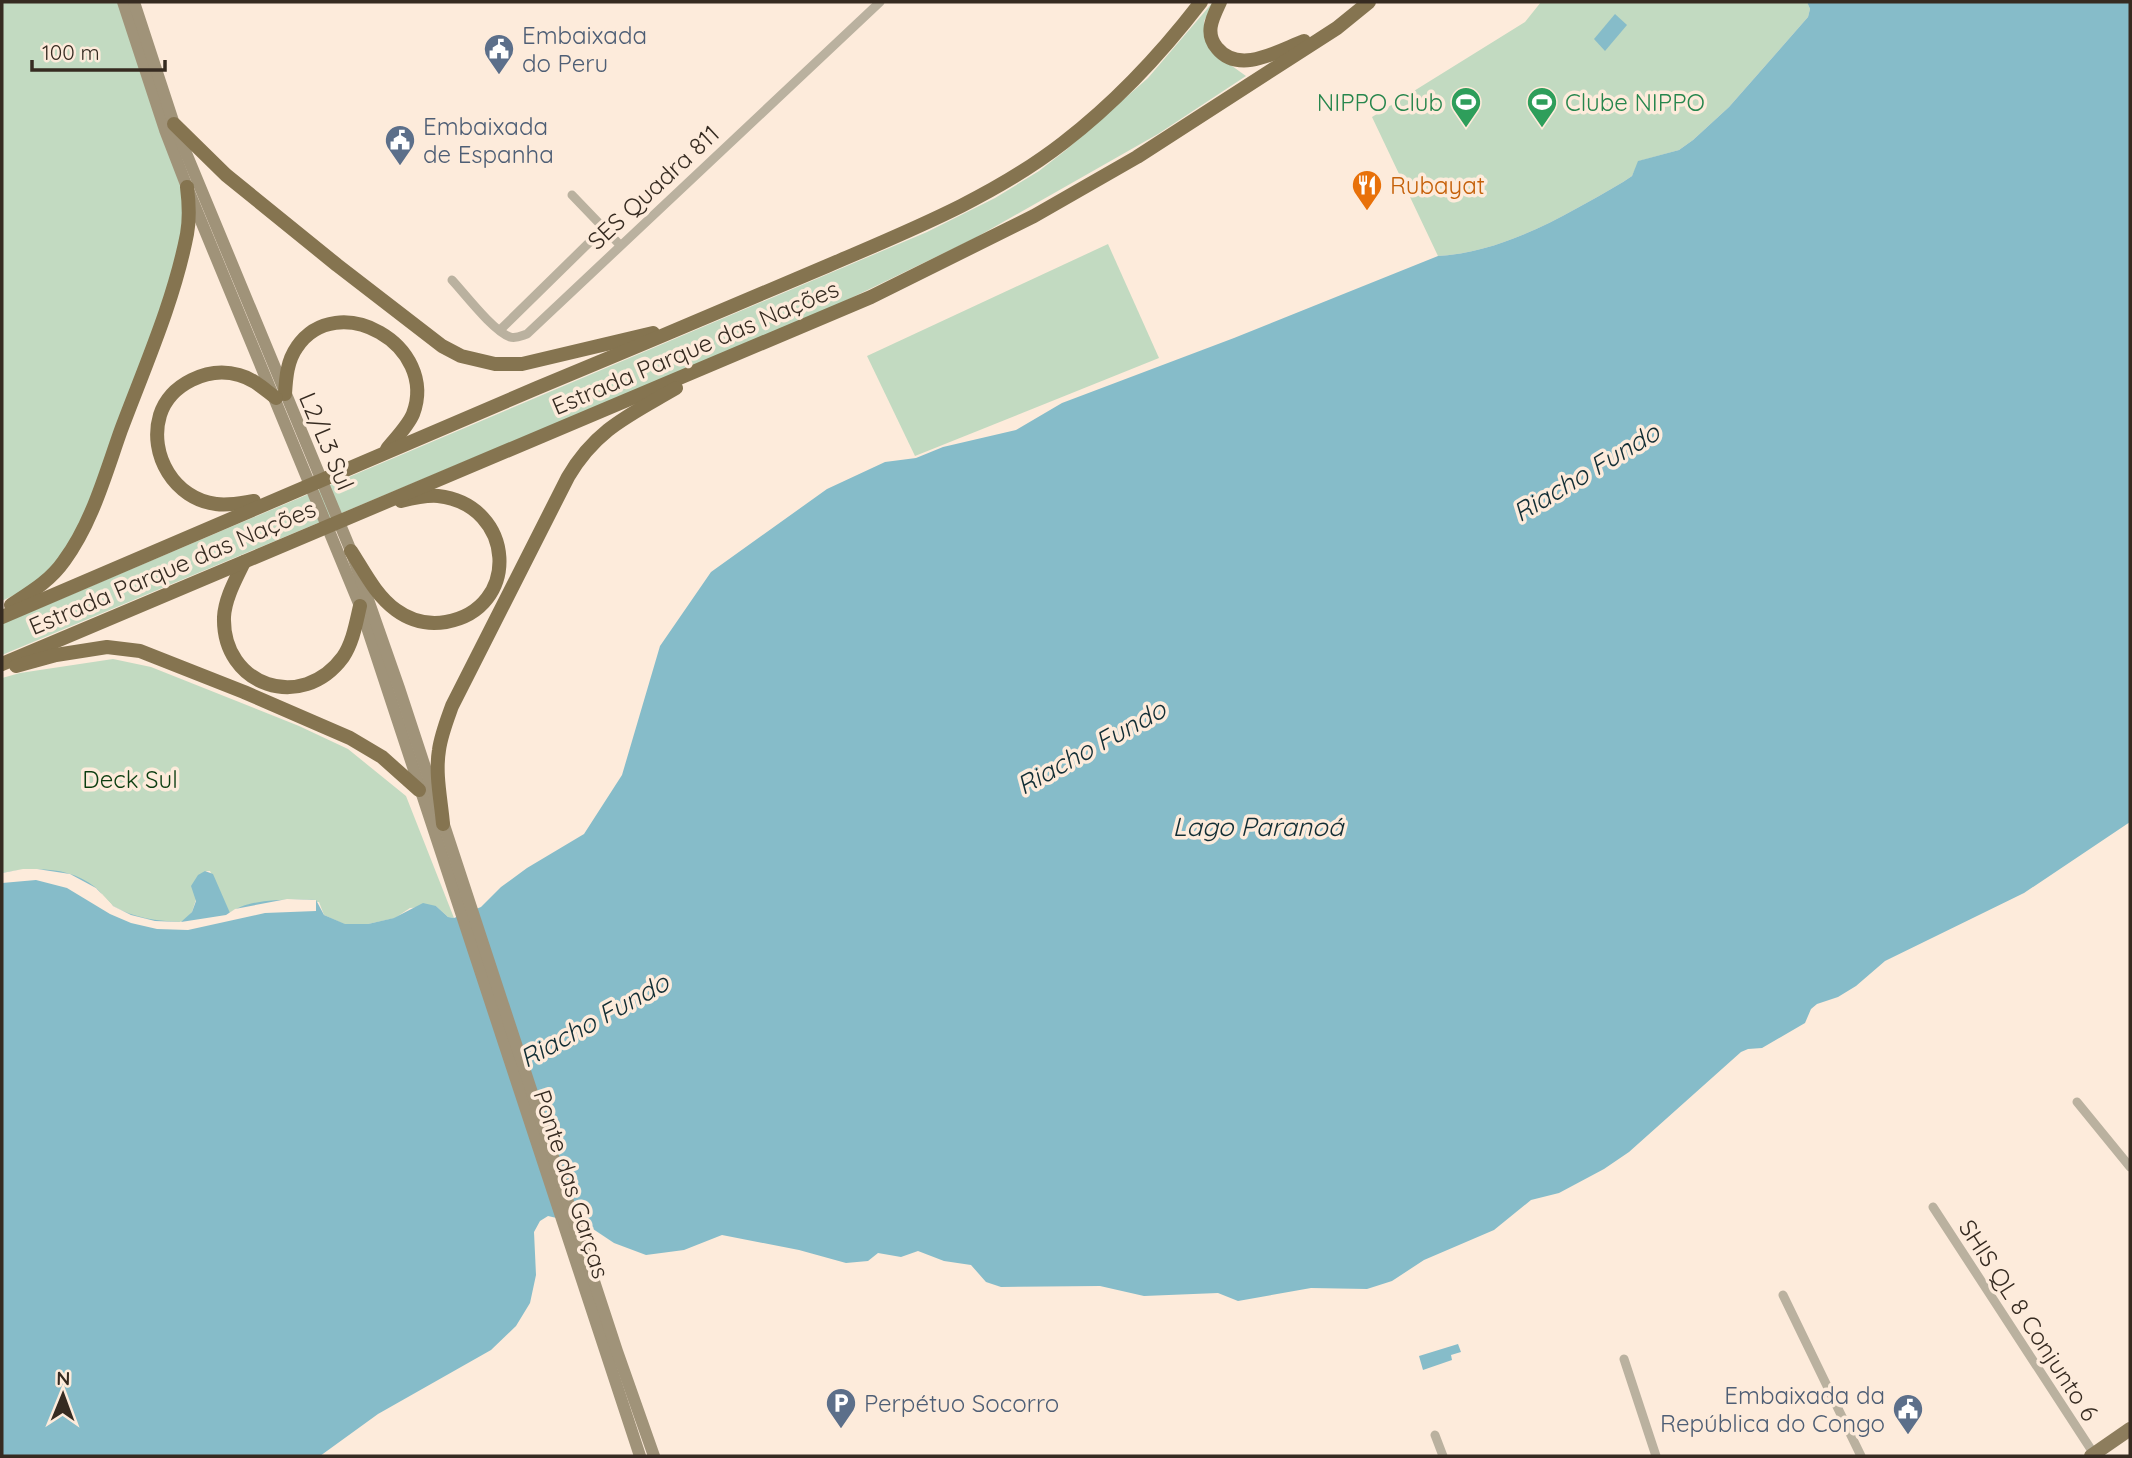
<svg xmlns="http://www.w3.org/2000/svg" width="2132" height="1458" font-family="Quicksand,sans-serif">
<rect width="100%" height="100%" fill="#fdebdb"/>
<!-- green -->
<g fill="#c2dac1">
<path d="M2,2h122l63,185 1,44 -109,308 -45,46 -32,16z"/>
<path d="M1213,2h2l-11,19 7,30 35,25 -88,58 -183,104 -155,75 -818,342v-31l925,-392 68,-34 44,-27 27,-21 82,-72z"/>
<path d="M1541,2h266l3,7 -2,8 -79,90 -36,33 -14,10 -40,11 -7,15 -9,6c-57,33 -118,70 -185,74l-66,-139 153,-95z"/>
<path d="M1108,244l51,114 -244,98 -48,-100z"/>
<path d="M113,659l38,8 148,59 49,23 58,47 48,122 -6,-1 -12,-11 -26,2 -15,10 -27,6h-24l-20,-9 -5,-13c-24,0 -71,-5 -89,12l-20,-43h-5l-13,41 -7,8 -8,3 -22,-2 -24,-6 -18,-9 -11,-12 -32,-20 -33,-5 -35,5v-196l18,-5z"/>
</g>
<!-- water -->
<g fill="#86bcc9">
<path d="M1807,2h323v820l-106,71 -139,68 -29,25 -18,11 -21,7 -6,5 -6,14 -43,25 -14,1 -7,3 -112,100 -25,17 -45,24 -28,7 -37,30 -70,30 -32,21 -25,8 -56,-1 -73,13 -20,-8 -74,3 -44,-10 -99,1 -15,-5 -15,-17 -27,-4 -26,-10 -17,6 -23,-4 -10,8 -22,2 -47,-13 -77,-15 -38,15 -38,5 -32,-12 -27,-18 -39,-9 -8,5 -6,11 2,43 -6,28 -14,23 -25,24 -113,64 -58,42h-318v-583c30,-6 67,-7 93,14 7,6 10,14 18,19 21,12 44,15 68,16l11,-10 4,-11 -5,-15 7,-11 7,-4 8,3 17,39c18,-15 63,-14 86,-13l8,15 21,9h23l26,-6 29,-15 13,3 12,11 6,1 27,-11 20,-20 26,-19 57,-34 38,-59 38,-129 51,-74 116,-83 58,-27 31,-4 27,-11 73,-17 46,-27 172,-65 204,-82c67,-4 128,-41 185,-74l9,-6 6,-15 41,-11 14,-10 36,-33 79,-90 2,-8z"/>
<path d="M1615,14l12,11 -22,26 -11,-12z"/>
<path d="M1458,1344l3,8 -10,3 1,5 -29,10 -4,-14z"/>
</g>
<!-- pier -->
<path fill="#fdebdb" d="M23,869h14l33,5 26,14 17,18 18,9 24,6 26,1 45,-7 9,-6 52,-10 29,1v11l-51,2 -77,17 -31,-1 -26,-6 -21,-9 -43,-26 -31,-8 -34,3v-10z"/>
<g fill="none" stroke-linecap="round" stroke-linejoin="round">
<!-- minor -->
<g stroke="#bab19f" stroke-width="9">
<path d="M572,195l48,50"/>
<path d="M452,280c13,14 41,51 58,57 6,2 11,-1 17,-3l353,-332"/>
<path d="M500,330l104,-102"/>
<path d="M2077,1102l53,65"/>
<path d="M1933,1207l161,247"/>
<path d="M1783,1295l78,161"/>
<path d="M1624,1359l32,97"/>
<path d="M1435,1435l8,21"/>
</g>
<!-- secondary -->
<g stroke="#a09379" stroke-width="12">
<path d="M123,2l42,128 22,57 173,419 280,850"/>
<path d="M134,2l40,122 177,427 48,137 218,663 37,105"/>
</g>
<!-- primary -->
<path stroke="#8d7d5d" stroke-width="14" d="M2091,1456l39,-27"/>
<!-- trunk -->
<g stroke="#857450" stroke-width="14">
<path d="M1220,2c-7,15 -16,31 -3,46 22,27 61,3 87,-7"/>
<path d="M174,124l52,51 111,90 105,81 19,10 34,8h27l131,-31"/>
<path d="M285,394c1,-16 2,-33 12,-47 40,-59 142,-2 116,67 -5,12 -18,25 -26,35"/>
<path d="M254,501c-13,2 -25,5 -38,3 -41,-5 -68,-49 -56,-89 10,-31 48,-49 79,-40 15,4 25,14 37,23"/>
<path d="M351,551c13,20 25,45 45,59 15,11 32,15 50,12 75,-13 70,-117 -8,-126 -12,-1 -25,2 -37,5"/>
<path d="M244,562c-8,17 -19,36 -20,55 -2,69 78,96 119,40 10,-15 13,-34 17,-51"/>
<path d="M11,605c20,-13 39,-24 53,-44 28,-38 41,-86 57,-131 24,-64 53,-129 66,-196 3,-16 2,-31 0,-47"/>
<path d="M2,617c178,-77 356,-154 535,-229 97,-40 193,-81 290,-122 81,-35 165,-68 236,-123 52,-40 98,-89 138,-141"/>
<path d="M2,664l869,-367 163,-81 103,-59 200,-129 32,-26"/>
<path d="M16,666l40,-11 51,-8 33,4 104,41 106,46 32,19 37,33"/>
<path d="M443,824c-2,-24 -8,-50 -4,-74 2,-15 8,-30 13,-44l116,-229c28,-48 62,-62 108,-89"/>
</g>
</g>
<!-- icons -->
<defs>
<g id="civic-pin" transform="scale(1.575)"><path d="M0 17L-7.5 6A9.5 9.5 0 1 1 7.5 6Z" fill="#5c6f8a" stroke="#fdebdb"/><path d="M-.6-6.5H3V-4.5H.6V-3L4-1V1h2V6H-6V1h2V-1L-.6-3ZM-1.2 2.5V6h2.4V2.5Z" fill="#fff"/></g>
<g id="stadium-pin" transform="scale(1.575)"><path d="M0 17L-7.5 6A9.5 9.5 0 1 1 7.5 6Z" fill="#2e9e5b" stroke="#fdebdb"/><path d="M0-5a6.5 5 0 1 0 0 10a6.5 5 0 1 0 0-10ZM-3.5-1.8h7v3.6h-7Z" fill="#fff"/></g>
<g id="restaurant-pin" transform="scale(1.575)"><path d="M0 17L-7.5 6A9.5 9.5 0 1 1 7.5 6Z" fill="#e8710a" stroke="#fdebdb"/><path d="M-5-6h1v4h1v-4h1v4h1v-4h1v5L-1.5 .5V6h-2V.5L-5-1ZM5-6V6H3V1.5H1.5Q1.5-4 5-6Z" fill="#fff"/></g>
<g id="parking-pin" transform="scale(1.575)"><path d="M0 17L-7.5 6A9.5 9.5 0 1 1 7.5 6Z" fill="#5c6f8a" stroke="#fdebdb"/><path d="M-3.5-5.5H1a3.5 3.5 0 0 1 0 7H-1V5.5H-3.5ZM-1-3.4V-.6H.8a1.4 1.4 0 0 0 0-2.8Z" fill="#fff"/></g>
</defs>
<g fill-rule="evenodd">
<use href="#civic-pin" x="499" y="49"/>
<use href="#stadium-pin" x="1466" y="102"/>
<use href="#stadium-pin" x="1542" y="102"/>
<use href="#civic-pin" x="400" y="140"/>
<use href="#restaurant-pin" x="1367" y="185"/>
<use href="#parking-pin" x="841" y="1403"/>
<use href="#civic-pin" x="1908" y="1409"/>
</g>
<g text-anchor="middle" dominant-baseline="central" stroke-width="7" stroke-linejoin="round" paint-order="stroke">
<!-- service labels -->
<g font-size="24" fill="#4e5e75" stroke="#fdebdb" text-anchor="start">
<text x="522" y="35">Embaixada<tspan x="522" dy="28">do Peru</tspan></text>
<text x="423" y="126">Embaixada<tspan x="423" dy="28">de Espanha</tspan></text>
<text x="1885" y="1395" text-anchor="end">Embaixada da<tspan x="1885" dy="28">República do Congo</tspan></text>
<text x="864" y="1403">Perpétuo Socorro</text>
</g>
<!-- leisure labels -->
<g font-size="24" fill="#27864d" stroke="#fdebdb" text-anchor="end">
<text x="1443" y="102">NIPPO Club</text>
<text x="1565" y="102" text-anchor="start">Clube NIPPO</text>
</g>
<!-- food labels -->
<g font-size="24" fill="#c56008" stroke="#fdebdb" text-anchor="start">
<text x="1390" y="185">Rubayat</text>
</g>
<!-- street labels -->
<g font-size="24" fill="#362b21" stroke="#fdebdb">
<text transform="translate(653 187) rotate(-43)">SES Quadra 811</text>
<text transform="translate(695 347) rotate(-23)">Estrada Parque das Nações</text>
<text transform="translate(327 441) rotate(67)">L2/L3 Sul</text>
<text transform="translate(172 567) rotate(-23)">Estrada Parque das Nações</text>
<text transform="translate(572 1184) rotate(72)">Ponte das Garças</text>
<text transform="translate(2029 1320) rotate(57)">SHIS QL 8 Conjunto 6</text>
</g>
<!-- park labels -->
<g font-size="24" fill="#0c3e11" stroke="#fdebdb">
<text x="130" y="779">Deck Sul</text>
</g>
<!-- water labels -->
<g font-size="26" font-style="italic" fill="#112d34" stroke="#fdebdb">
<text transform="translate(1586 472) rotate(-31)">Riacho Fundo</text>
<text transform="translate(1091 747) rotate(-29)">Riacho Fundo</text>
<text x="1258" y="826">Lago Paranoá</text>
<text transform="translate(594 1020) rotate(-29)">Riacho Fundo</text>
</g>
</g>
<!-- border -->
<rect width="2132" height="1458" fill="none" stroke="#362b21" stroke-width="7"/>
<!-- north arrow -->
<g transform="translate(63 1395) rotate(1)" stroke="#fdebdb" stroke-width="5" paint-order="stroke">
<path d="M0-5L12 26L0 18L-12 26Z" fill="#362b21"/>
<text y="-10" font-size="19" font-weight="bold" text-anchor="middle" fill="#362b21">N</text>
</g>
<!-- scale -->
<path d="M32 60v10h133v-10" fill="none" stroke="#362b21" stroke-width="3.5"/>
<text x="42" y="60" font-size="21" fill="#362b21" stroke="#fdebdb" stroke-width="5" paint-order="stroke">100 m</text>
</svg>
